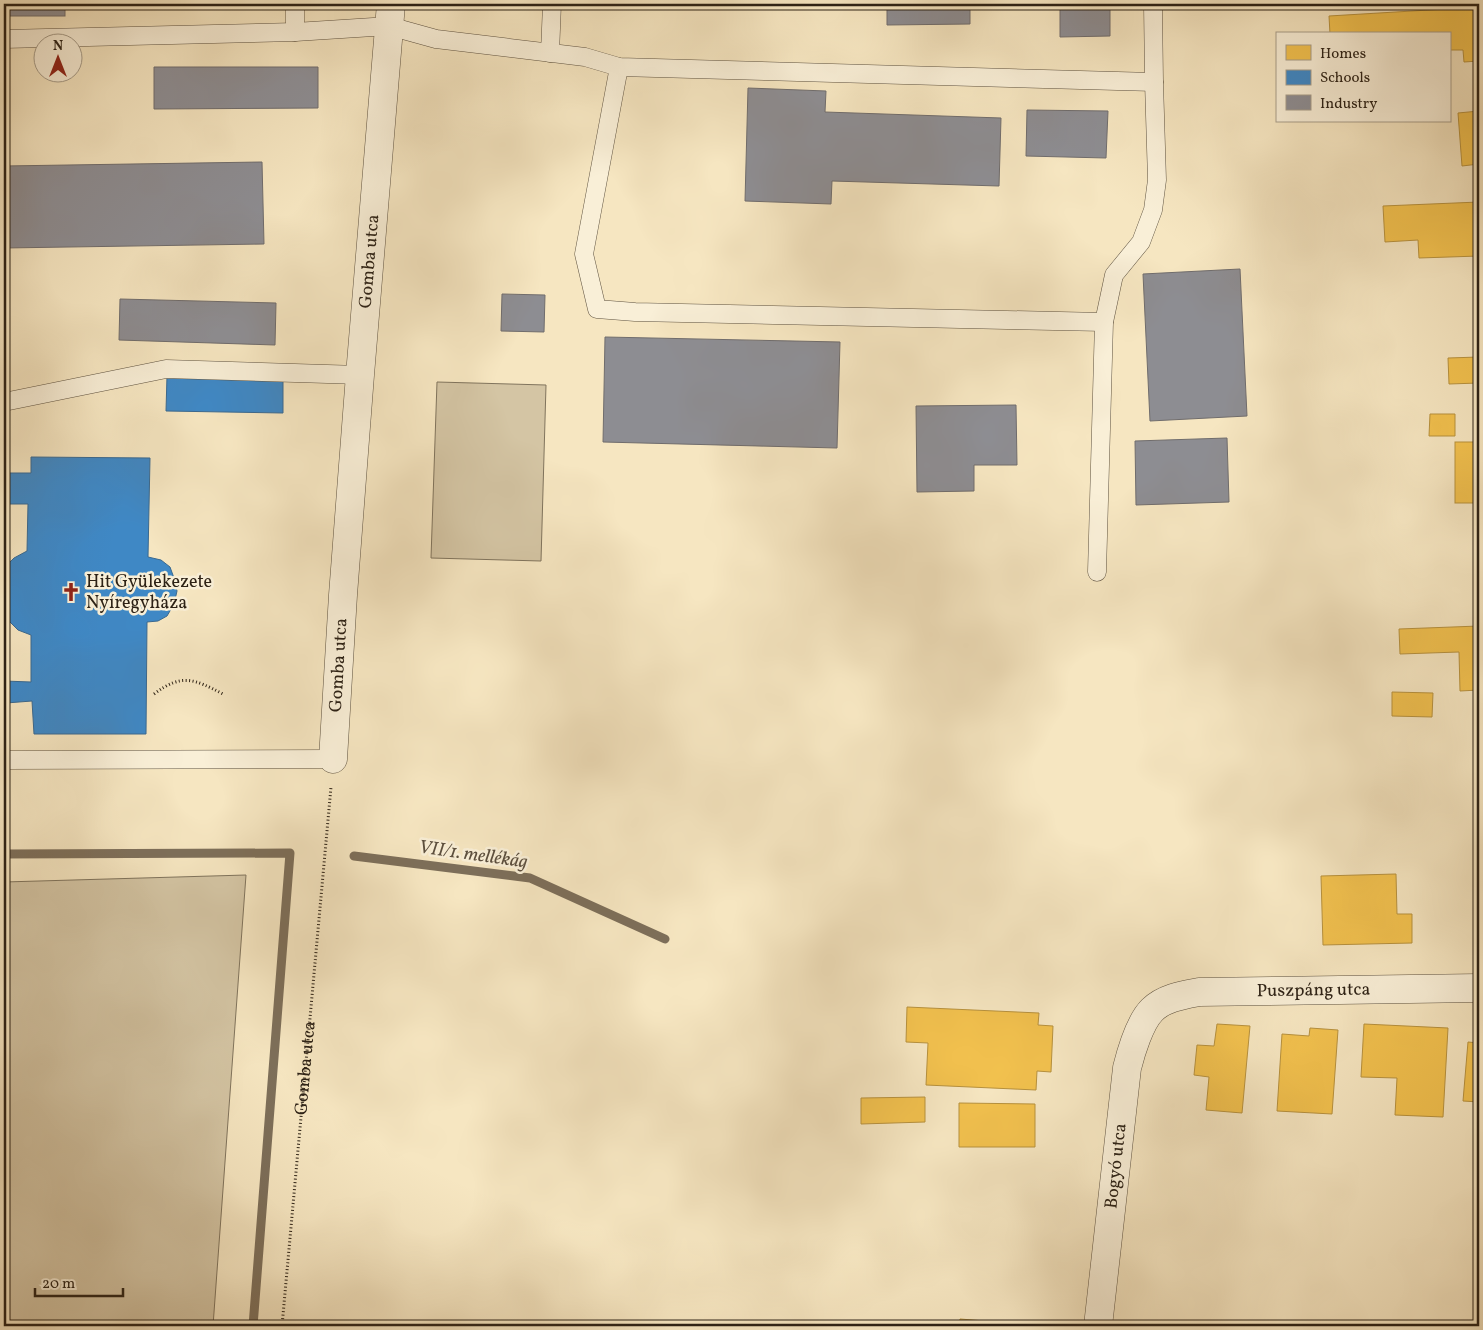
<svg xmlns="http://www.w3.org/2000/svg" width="1483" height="1330" font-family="Vollkorn,serif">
<rect width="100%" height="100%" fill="#f6e6c1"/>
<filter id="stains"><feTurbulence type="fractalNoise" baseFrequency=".004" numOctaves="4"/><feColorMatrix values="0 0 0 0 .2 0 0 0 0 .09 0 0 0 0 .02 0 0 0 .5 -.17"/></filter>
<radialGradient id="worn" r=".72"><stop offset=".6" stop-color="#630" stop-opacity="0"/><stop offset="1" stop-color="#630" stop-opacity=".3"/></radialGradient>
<!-- green -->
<g fill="#d4c5a4" stroke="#80745d">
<path d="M437,382l109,3 -5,176 -110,-3z"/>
<path d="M246,875l-33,451h-209v-444z"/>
</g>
<!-- homes -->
<g fill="#f2c14e" stroke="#b7913d">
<path d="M1479,7v54l-15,1 -1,-12h-14v-16h-119l-1,-18z"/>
<path d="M1479,111v53l-17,2 -4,-53z"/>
<path d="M1479,202v54l-60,2 -1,-18 -33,2 -2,-36z"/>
<path d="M1479,357v26l-30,1 -1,-26z"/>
<path d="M1430,414h25v22h-26z"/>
<rect x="1455" y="442" width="24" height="61"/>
<path d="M1479,626v64l-19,1 -1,-39 -59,2 -1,-25z"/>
<path d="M1392,692l41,1 -1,24 -40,-1z"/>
<path d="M1396,874l1,40h15v29l-89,2 -2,-69z"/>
<path d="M907,1007l132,6 -1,12 15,1 -2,46 -14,-1 -1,19 -110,-5 2,-42 -22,-1z"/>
<path d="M1217,1024l33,2 -8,87 -36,-3 3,-33 -15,-2 3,-30 17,1z"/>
<path d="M1364,1024l84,4 -5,89 -48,-2 2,-37 -36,-1z"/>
<path d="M1310,1028l28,2 -6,84 -55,-3 5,-77 27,2z"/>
<path d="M1468,1042l11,1v59l-16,-1z"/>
<path d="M925,1097v25l-64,2v-26z"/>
<path d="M959,1103l76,1v43h-76z"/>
<path d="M960,1319l25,2 -1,5h-25z"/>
</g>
<!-- schools -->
<g fill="#3f88c5" stroke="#3a6990">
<path d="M167,376l116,2v35l-117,-2z"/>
<path d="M4,457h4l-1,16h24v-16l119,1 -2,99 13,3 9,7 4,11 3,13 -3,13 -7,12 -9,5 -11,1 -1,112h-112l-2,-33 -26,2v29h-2v-51l27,1v-47l-13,-5 -14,-14v-48l10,-10 13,-7 1,-47h-21l-3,6z"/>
</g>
<!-- industry -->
<g fill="#8d8d92" stroke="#706d6d">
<rect x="4" y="4" width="61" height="12"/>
<path d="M887,4h83v20l-83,1z"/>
<path d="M1060,4h50v32l-50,1z"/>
<path d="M154,67h164v41l-164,1z"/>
<path d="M748,88l78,3 -1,21 176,6 -2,68 -167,-5 -1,23 -86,-3z"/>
<path d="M1027,110l81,1 -2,47 -80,-2z"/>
<path d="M262,162l2,82 -260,4v-82z"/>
<path d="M1240,269l7,147 -97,5 -7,-147z"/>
<path d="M502,294l43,1 -1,37 -43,-1z"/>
<path d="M120,299l156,4 -1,42 -156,-5z"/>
<path d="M605,337l235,5 -3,106 -234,-6z"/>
<path d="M1016,405l1,60h-43v26l-57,1 -1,-86z"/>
<path d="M1227,438l2,64 -93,3 -1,-64z"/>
</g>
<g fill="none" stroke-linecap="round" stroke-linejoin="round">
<!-- stream -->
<g stroke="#7d6f5a" stroke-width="9">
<path d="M4,854l286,-1 -37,473"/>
<path d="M354,856l176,22 135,61"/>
</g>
<!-- lane casing -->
<g stroke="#5f5341" stroke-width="19">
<g id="lane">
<path d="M295,4v28"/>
<path d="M4,39l291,-7 94,-6 47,13 149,18 34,10 535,15 -1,-78"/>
<path d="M550,53l2,-49"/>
<path d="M619,67l-35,187 13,55 38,3 469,10"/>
<path d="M4,402l162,-33 194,6"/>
<path d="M1097,572l7,-250 10,-47 27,-33 12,-32 4,-30 -3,-98"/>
<path d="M4,760l329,-1"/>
</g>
</g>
<!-- street casing -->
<g stroke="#5f5341" stroke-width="29">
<g id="street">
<path id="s2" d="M333,759l10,-164 17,-220 31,-371"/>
<path id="s3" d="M1098,1326l29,-258c4,-16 13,-46 25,-58 12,-12 31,-15 47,-18l280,-4"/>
</g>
</g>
<!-- path -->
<g stroke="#2d2216" stroke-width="3" stroke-dasharray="1 2.5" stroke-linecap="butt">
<path d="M154,694c28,-21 40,-15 69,0"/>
<path id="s1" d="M282,1326l49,-539"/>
</g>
<!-- lane -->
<use href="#lane" stroke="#f9efd7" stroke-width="18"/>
<!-- street -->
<use href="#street" stroke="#f9efd7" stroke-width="28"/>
</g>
<!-- icons -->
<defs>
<g id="church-bare" transform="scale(1.5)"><path d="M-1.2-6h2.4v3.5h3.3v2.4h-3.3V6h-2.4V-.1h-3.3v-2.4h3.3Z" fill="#8f2418" stroke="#f9efd7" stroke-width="2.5" paint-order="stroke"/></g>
</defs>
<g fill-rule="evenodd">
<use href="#church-bare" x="71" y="592"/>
</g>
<g text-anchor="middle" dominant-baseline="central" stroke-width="5" stroke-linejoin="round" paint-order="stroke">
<!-- street labels -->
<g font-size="18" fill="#2d2216" stroke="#f9efd7">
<text stroke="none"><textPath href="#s2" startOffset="499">Gomba utca</textPath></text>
<text stroke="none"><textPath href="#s2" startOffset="94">Gomba utca</textPath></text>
<text stroke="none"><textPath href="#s3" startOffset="489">Puszpáng utca</textPath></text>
<text stroke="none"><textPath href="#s1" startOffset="259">Gomba utca</textPath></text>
<text stroke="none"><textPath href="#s3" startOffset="161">Bogyó utca</textPath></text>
</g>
<!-- poi labels -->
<g font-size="18" fill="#2d2216" stroke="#f9efd7" text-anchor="start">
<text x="86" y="582">Hit Gyülekezete<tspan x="86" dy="21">Nyíregyháza</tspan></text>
</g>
<!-- water labels -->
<g font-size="19" font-style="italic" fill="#5c4f3e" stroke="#f9efd7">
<text transform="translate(473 855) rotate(8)">VII/1. mellékág</text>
</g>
</g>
<!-- margin -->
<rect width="1483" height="1330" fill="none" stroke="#f6e6c1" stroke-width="20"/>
<rect x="5" y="5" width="1473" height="1320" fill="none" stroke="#2d2216" stroke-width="2.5"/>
<rect x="10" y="10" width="1463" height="1310" fill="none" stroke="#2d2216"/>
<!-- legend -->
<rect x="1276" y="32" width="175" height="90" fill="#f9efd7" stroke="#a79d8a"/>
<rect x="1286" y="45" width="25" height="15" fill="#f2c14e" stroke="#a79d8a"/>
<text x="1320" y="58" font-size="15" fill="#2d2216">Homes</text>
<rect x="1286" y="70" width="25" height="15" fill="#3f88c5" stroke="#a79d8a"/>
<text x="1320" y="82" font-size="15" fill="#2d2216">Schools</text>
<rect x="1286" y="95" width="25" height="15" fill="#8d8d92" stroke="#a79d8a"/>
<text x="1320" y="108" font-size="15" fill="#2d2216">Industry</text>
<!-- north arrow -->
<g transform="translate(58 58)"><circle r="24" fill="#f9efd7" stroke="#a79d8a"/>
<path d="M0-4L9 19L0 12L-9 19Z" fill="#8f2418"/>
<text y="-8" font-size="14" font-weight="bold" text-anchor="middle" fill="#2d2216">N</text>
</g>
<!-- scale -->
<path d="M35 1288v8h88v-8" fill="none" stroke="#2d2216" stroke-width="2.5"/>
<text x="42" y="1288" font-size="15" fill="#2d2216" stroke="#f9efd7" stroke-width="4" paint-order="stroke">20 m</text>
<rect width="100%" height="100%" filter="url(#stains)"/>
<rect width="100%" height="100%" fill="url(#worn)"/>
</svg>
